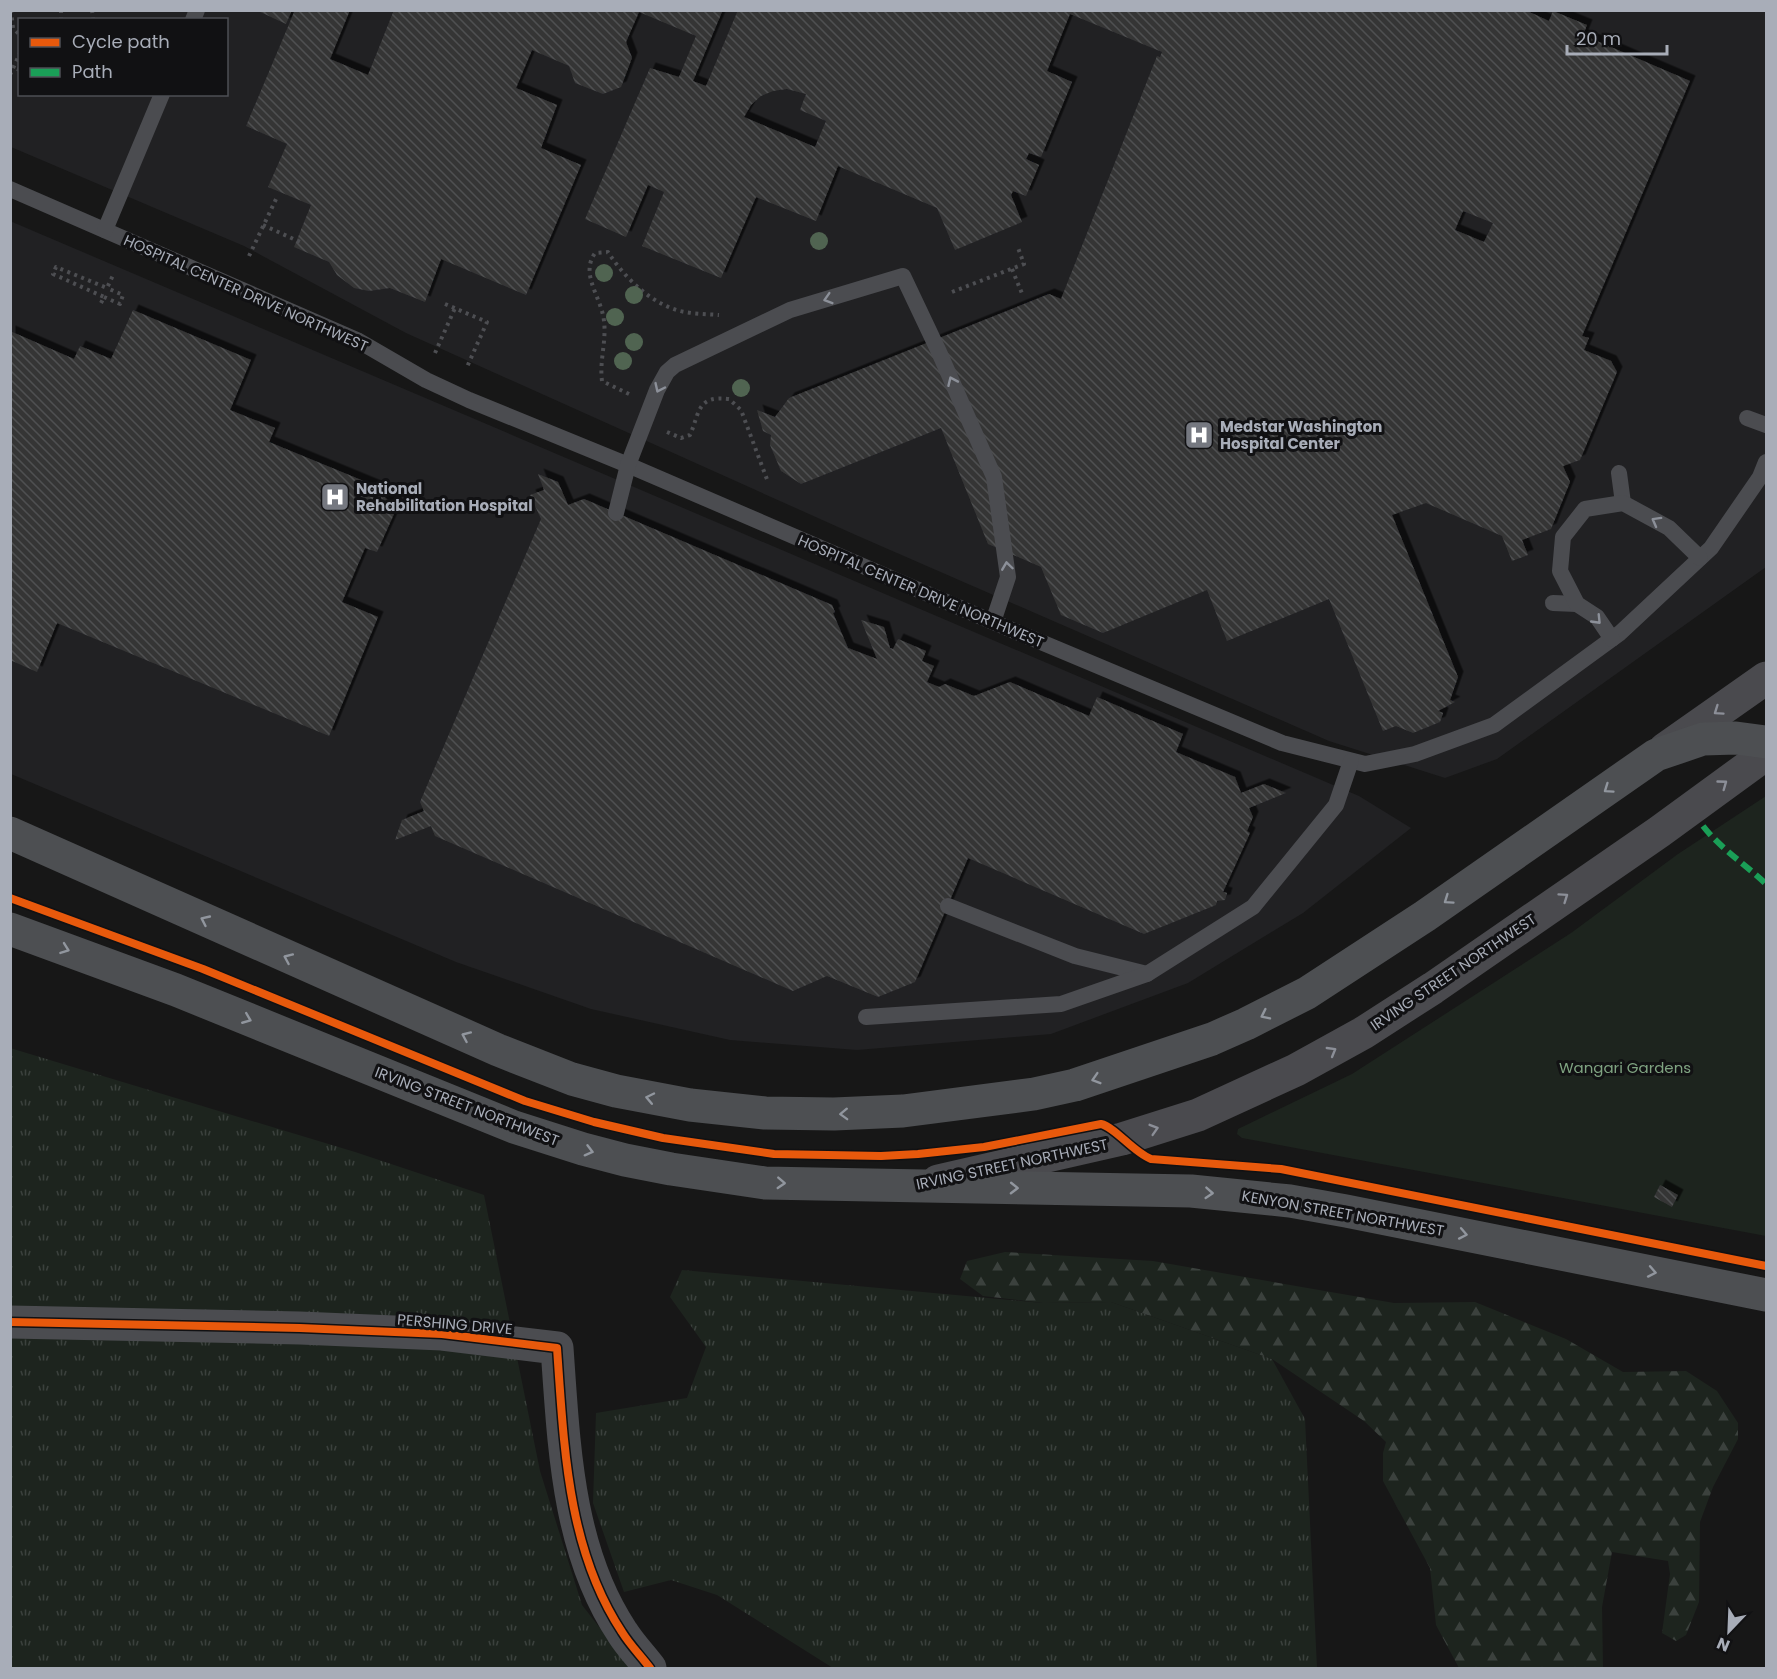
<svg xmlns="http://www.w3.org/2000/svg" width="1777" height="1679" font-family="Poppins,sans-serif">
<defs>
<pattern id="grass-tufts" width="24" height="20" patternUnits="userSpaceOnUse" patternTransform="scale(1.5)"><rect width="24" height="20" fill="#1d241e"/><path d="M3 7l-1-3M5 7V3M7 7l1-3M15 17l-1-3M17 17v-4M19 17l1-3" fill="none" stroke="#3b413d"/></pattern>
<pattern id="forest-firs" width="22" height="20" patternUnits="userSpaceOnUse" patternTransform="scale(1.5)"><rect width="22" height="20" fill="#1d241e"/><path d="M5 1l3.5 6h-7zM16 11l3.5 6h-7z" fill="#3b413d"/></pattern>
<pattern id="building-back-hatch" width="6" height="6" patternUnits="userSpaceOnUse" patternTransform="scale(1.5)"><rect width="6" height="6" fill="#353536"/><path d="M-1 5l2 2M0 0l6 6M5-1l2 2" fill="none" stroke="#4f5051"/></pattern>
<filter id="shadow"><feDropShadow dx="5.5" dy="-5.5" stdDeviation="0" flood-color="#0009"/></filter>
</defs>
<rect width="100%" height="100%" fill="#171717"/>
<!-- built -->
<g fill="#212123" fill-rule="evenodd">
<path d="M10,11h1756v556l-269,192 -52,19 -116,-37 -471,-205 -452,-203 -162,-87 -233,-99zM20,20h206v74h-206z"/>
<path d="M10,221l1349,575 52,32 -108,85 -115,70 -137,51 -194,16 -127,-10 -139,-31 -135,-47 -445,-188z"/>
</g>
<!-- grass -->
<g fill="url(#grass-tufts)">
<path d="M10,1048l345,104 129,43 56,276 42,134 49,63h-620z"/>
<path d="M682,1270l361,33 68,-1 161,57 33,60 12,249h-484l-116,-73 -46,-15 -47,12 -31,-89 3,-90 91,-15 19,-51 -36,-50z"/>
</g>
<!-- forest -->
<path fill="url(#forest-firs)" d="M1005,1252l148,9 241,42 81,-1 91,37 57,33 63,-1 31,20 21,32v16l-25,48 -13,35 -1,80 -13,33 -10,6 -14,-8 8,-59 -2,-13 -56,-9 -10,55 1,61h-144l-23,-43 -6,-57 -47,-87v-28l3,-11 -22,-21 -92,-62 -161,-57 -68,1 -60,-7 -23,-17 7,-18z"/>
<!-- green -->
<path fill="#1d241e" d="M1766,796v440l-524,-98 -5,-4 1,-5 114,-55 219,-141 107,-79z"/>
<!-- building -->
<g fill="url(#building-back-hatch)" fill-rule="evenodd" filter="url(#shadow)">
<path d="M256,10h36l-6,14z"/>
<path d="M295,10h55l-20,49 38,16 26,-65h326l2,2 -29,69 13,5 32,-76h787l24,11 4,-10 34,14 -4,10 107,46 -108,255 7,2 -5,12 27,11 6,11 -37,88 -17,6 7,16 -19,47 -29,11 6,15 -16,6 -10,-25 -76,-33 -34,12 66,162 -8,23 5,2 -17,9 5,2 -3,9 -27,11 -17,-7 -13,5 -54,-132 -102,42 -20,-51 -104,43 -42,-18 -20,-48 -53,-23 -47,-116 -140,56 -20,-13 -11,-26 1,-10 -8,-4 -6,-21 18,7 14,-19 260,-104 12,5 96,-243 3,1 2,-5 -92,-38 -23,57 25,11 -31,75 -12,-4 -3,6 13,6 -13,31 -13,-5 -2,4 11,27 -67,28 -18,-42 -99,-42 -22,55 -60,-24 -35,81 -79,-32 22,-54 -16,-7 -22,52 -41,-18 65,-151 29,9 17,-41 -57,-24 -13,30 6,16 -11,29 -18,7 -28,-11 -6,-17 -37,-16 -16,38 41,17 -16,43 40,17 -55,130 -85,-36 -16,43 -35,-14 -21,3 -15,-3 -17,-13 -8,-13 -35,-15 17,-42 -43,-18 19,-43 -41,-18zM787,89l19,5 -6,16 26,11 -11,26 -71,-30 7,-12 10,-9 12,-5zM1463,211l30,12 -9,19 -29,-12z"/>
<path d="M133,310l118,50 -21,50 45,18 -6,14 119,49 -3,7 13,7 -21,47 -12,-4 -23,54 36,15 -49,119 -272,-113 -20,49 -27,-12v-329l64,28 6,-13 31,13z"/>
<path d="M538,474l20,8 10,23 16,-6 248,106 3,7 -2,1 15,35 29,11 -16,-39 23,7 6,21 3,1 5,-10 28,12 -4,10 12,5 -7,16 12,5 6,-3 29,12 36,-14 79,34 8,-19 86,37 -7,18 59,25 6,16 23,-9 22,9 -37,15 4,9 -6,14 3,2 -27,59 4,1 -2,7 -8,1 -1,4 -72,29 -176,-76 -53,124 -37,15 -51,-21 -34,15 -358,-155 -4,-10 -36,14 7,-20 22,-9 -4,-9 121,-283 -11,-24 14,-5z"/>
<path d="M1660,1185l18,10 -6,12 -18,-10z"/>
</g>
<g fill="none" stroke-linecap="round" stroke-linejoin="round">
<!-- path -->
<g stroke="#4d4e52" stroke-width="4" stroke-dasharray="3 4.5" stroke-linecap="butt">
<path d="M11,10l2,18 7,7"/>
<path d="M61,10v10"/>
<path d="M92,10l1,10"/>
<path d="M10,66l10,4"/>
<path d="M10,75l10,-22"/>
<path d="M263,225l37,17"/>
<path d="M249,256l28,-59"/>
<path d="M1012,269l11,27"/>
<path d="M952,292l72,-28 -7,-19"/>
<path d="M104,297l16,7 3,-9 -16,-7"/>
<path d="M101,303l3,-6 -51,-23 3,-7 51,21 7,-15"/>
<path d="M445,304l42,18 -20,45"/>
<path d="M435,353l20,-45"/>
<path d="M629,394l-27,-13c-3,-22 6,-43 1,-66 -5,-22 -22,-42 -8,-62l13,-1c16,25 42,51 72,59 13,3 26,3 39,4"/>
<path d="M667,432l14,6 9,-3c10,-23 7,-40 39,-36l12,11 27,72"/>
</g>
<!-- service -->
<g stroke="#4b4c50" stroke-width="16">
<path d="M193,20l4,-10"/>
<path d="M10,189l347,151 69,40 43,20 159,65 365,157 289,121 83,21 50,-10 79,-29 126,-92 91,-85 49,-71 6,-15"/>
<path d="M105,230l57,-136"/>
<path d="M1747,418l19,7"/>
<path d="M1619,473l4,30"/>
<path d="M616,513l12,-48 29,-75 10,-18 8,-7 115,-55 113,-34 36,76 55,125 14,100 -15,45"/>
<path d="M1553,603l24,1"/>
<path d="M1612,639l-15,-22 -20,-13 -17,-33 3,-34 22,-28 38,-6 46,25 31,30"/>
<path d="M948,906l127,50 72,18"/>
<path d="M866,1017l195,-13 86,-30 106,-67 83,-102 15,-44"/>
</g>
<!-- minor -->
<path stroke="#4b4c50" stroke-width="33" d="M10,1322l290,6 142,6 115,14c7,97 10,201 65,284 8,13 19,24 28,36"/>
<!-- secondary -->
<g stroke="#4a4a4e" stroke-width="33">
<path d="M1665,749l101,-71"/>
<path d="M938,1181l184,-42 76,-24 98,-45 67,-37 70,-45 226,-156 107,-78"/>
</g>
<!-- primary -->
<g stroke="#4d4f52" stroke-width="33">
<path d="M10,833l488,217 74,29 44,12 74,14 75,8 69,1 69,-3 131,-17 41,-9 137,-46 34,-15 61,-31 118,-77 231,-161 47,-16 33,-1 30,4"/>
<path d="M10,929l166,61 338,137 69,22 42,11 46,9 94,14 426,8 99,10 56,10 420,84"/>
</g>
<!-- quiet -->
<path stroke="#1a9f57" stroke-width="6" stroke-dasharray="12 6" stroke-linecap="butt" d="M1703,826c18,23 42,38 63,58"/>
<!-- cycleway casing -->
<g stroke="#111113" stroke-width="11">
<g id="cycleway">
<path d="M10,898l193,71 322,132 69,21 69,16 111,16 107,2 37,-2 66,-7 117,-23c14,3 32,28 50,35l130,10 485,97"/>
<path d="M10,1322l290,6 142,6 115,14c7,97 10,201 65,284 8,13 19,24 28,36"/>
</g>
</g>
<!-- cycleway -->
<use href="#cycleway" stroke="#e8590c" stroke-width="8"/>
</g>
<!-- trees -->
<g fill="#506451">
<circle cx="819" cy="241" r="9"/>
<circle cx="604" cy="273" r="9"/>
<circle cx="634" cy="295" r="9"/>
<circle cx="615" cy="317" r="9"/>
<circle cx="634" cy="342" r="9"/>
<circle cx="623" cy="361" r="9"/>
<circle cx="741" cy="388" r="9"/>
</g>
<!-- one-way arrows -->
<defs><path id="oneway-chevron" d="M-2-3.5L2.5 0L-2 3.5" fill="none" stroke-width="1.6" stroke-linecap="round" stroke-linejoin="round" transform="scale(1.5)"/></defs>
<g stroke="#8c9099">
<use href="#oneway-chevron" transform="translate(828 299) rotate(163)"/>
<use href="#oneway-chevron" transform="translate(952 381) rotate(-114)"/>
<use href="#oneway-chevron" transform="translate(659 388) rotate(115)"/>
<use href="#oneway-chevron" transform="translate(1656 521) rotate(-151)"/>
<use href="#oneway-chevron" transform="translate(1007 566) rotate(-98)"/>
<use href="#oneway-chevron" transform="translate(1597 620) rotate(46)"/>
</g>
<g stroke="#8c8f98">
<use href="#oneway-chevron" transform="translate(1718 711) rotate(145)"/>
<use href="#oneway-chevron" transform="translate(1723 784) rotate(-36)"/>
<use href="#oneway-chevron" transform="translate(1564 897) rotate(-35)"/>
<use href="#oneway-chevron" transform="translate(1332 1051) rotate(-30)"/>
<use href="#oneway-chevron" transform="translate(1154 1129) rotate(-17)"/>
</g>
<g stroke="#91969e">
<use href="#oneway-chevron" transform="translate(1608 789) rotate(145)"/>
<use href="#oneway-chevron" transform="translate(1448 900) rotate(145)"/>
<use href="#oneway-chevron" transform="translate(205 920) rotate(-155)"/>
<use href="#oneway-chevron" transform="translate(65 949) rotate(20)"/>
<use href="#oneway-chevron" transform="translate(288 958) rotate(-156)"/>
<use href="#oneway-chevron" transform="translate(1265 1015) rotate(154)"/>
<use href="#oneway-chevron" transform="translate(247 1019) rotate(22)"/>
<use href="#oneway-chevron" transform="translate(466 1036) rotate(-156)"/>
<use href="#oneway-chevron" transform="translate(1096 1079) rotate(163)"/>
<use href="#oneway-chevron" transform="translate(650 1098) rotate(-168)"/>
<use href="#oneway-chevron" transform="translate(844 1114) rotate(178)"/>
<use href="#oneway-chevron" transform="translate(589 1151) rotate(15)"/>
<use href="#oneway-chevron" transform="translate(781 1183) rotate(3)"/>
<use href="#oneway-chevron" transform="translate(1014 1188) rotate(1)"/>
<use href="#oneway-chevron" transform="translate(1209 1193) rotate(4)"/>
<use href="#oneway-chevron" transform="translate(1463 1234) rotate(11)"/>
<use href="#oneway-chevron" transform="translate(1652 1272) rotate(11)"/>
</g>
<!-- icons -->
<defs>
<g id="hospital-square" transform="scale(1.5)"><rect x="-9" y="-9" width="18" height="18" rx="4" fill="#757880" stroke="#111113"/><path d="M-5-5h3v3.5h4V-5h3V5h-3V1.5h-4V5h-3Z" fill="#fff"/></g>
</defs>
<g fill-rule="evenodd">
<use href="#hospital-square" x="1199" y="435"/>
<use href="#hospital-square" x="335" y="497"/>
</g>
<g text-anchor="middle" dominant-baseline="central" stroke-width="6" stroke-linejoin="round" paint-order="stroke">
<!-- street labels -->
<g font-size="15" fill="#a8adb8" stroke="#111113">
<text transform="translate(246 293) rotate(24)">HOSPITAL CENTER DRIVE NORTHWEST</text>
<text transform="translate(921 591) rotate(23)">HOSPITAL CENTER DRIVE NORTHWEST</text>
<text transform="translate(1453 972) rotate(-34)">IRVING STREET NORTHWEST</text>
<text transform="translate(467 1106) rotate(21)">IRVING STREET NORTHWEST</text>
<text transform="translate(1012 1164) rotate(-12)">IRVING STREET NORTHWEST</text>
<text transform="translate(1343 1213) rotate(10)">KENYON STREET NORTHWEST</text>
<text transform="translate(455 1324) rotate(5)">PERSHING DRIVE</text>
</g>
<!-- poi labels -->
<g font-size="15" font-weight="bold" fill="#a8adb8" stroke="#111113" text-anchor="start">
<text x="1220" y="426">Medstar Washington<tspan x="1220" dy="17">Hospital Center</tspan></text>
<text x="356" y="488">National<tspan x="356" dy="17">Rehabilitation Hospital</tspan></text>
</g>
<!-- park labels -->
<g font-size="15" fill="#7fa381" stroke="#111113">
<text x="1625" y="1067">Wangari Gardens</text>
</g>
</g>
<!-- border -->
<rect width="1777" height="1679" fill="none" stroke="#a8adb8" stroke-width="24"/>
<!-- legend -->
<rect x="18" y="18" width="210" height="78" fill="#111113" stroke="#4d4f55" stroke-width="1.5"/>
<rect x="30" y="38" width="30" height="9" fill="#e8590c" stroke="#4d4f55" stroke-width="1.5"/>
<text x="72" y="48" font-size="18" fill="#a8adb8">Cycle path</text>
<rect x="30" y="68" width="30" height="9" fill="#1a9f57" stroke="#4d4f55" stroke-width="1.5"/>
<text x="72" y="78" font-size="18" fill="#a8adb8">Path</text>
<!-- north arrow -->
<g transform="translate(1729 1631) rotate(203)" stroke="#111113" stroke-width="4.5" paint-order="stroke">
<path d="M0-4.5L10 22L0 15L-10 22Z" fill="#a8adb8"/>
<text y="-9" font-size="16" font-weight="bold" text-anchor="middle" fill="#a8adb8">N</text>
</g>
<!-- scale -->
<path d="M1567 45v9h100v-9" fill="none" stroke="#a8adb8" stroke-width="3"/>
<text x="1576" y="45" font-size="18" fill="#a8adb8" stroke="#111113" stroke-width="4.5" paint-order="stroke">20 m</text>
</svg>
